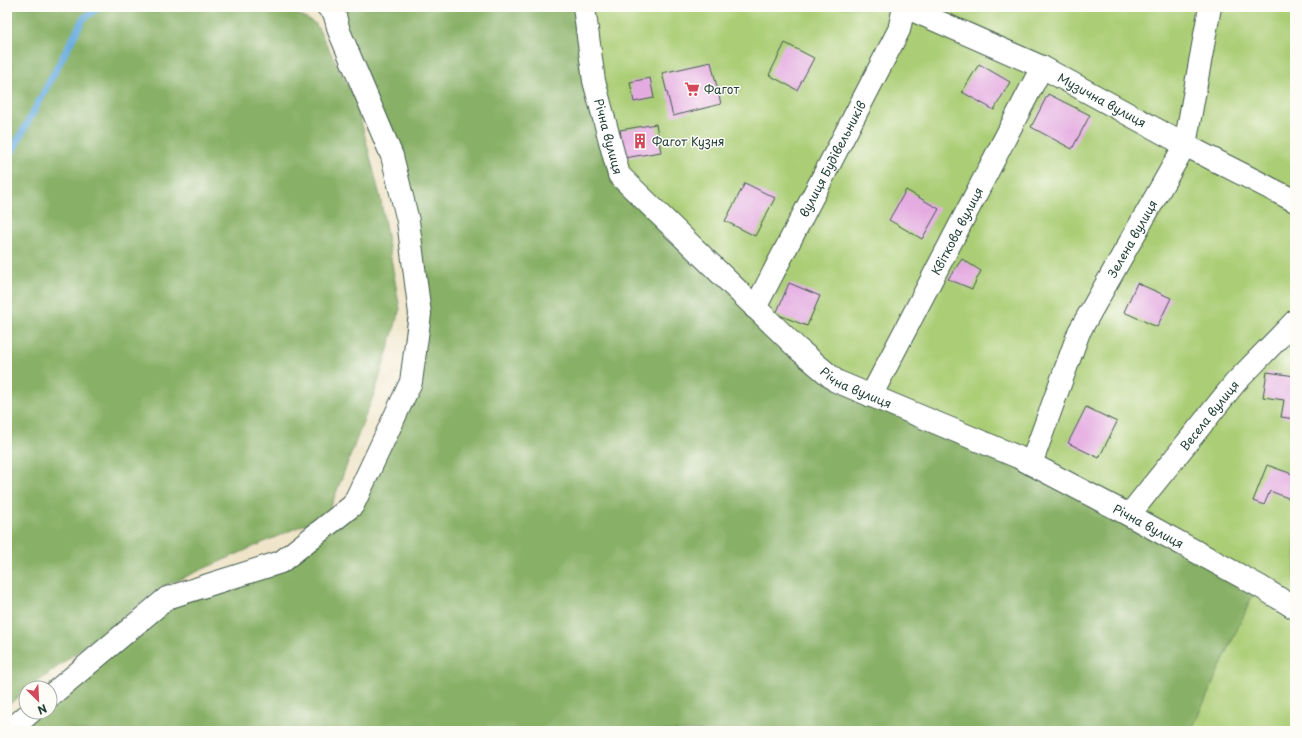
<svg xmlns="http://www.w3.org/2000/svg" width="1302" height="738" font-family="'Playpen Sans',sans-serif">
<rect width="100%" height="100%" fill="#fdfcf7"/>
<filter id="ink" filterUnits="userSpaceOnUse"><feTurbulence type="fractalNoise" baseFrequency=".025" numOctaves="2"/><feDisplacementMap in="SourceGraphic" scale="8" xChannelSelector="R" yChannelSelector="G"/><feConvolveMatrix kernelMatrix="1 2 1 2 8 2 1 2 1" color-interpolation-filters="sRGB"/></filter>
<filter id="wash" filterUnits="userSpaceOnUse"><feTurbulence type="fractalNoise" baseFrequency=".012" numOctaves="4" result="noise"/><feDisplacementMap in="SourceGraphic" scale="16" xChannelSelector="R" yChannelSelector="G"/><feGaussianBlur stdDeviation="0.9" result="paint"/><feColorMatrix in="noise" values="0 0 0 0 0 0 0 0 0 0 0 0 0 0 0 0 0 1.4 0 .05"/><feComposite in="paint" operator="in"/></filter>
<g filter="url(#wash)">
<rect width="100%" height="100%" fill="#efe4c8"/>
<!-- green -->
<path fill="#abcd75" stroke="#658554" d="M584,7h711v724h-104l63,-139 -418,-211 -217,-206z"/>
<!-- forest -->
<g fill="#88b066" stroke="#54764d">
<path d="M7,7h278l31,17 40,77 24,95 20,113 -23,77 -49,128 -168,74 -130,100h-4v3l-19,15z"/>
<path d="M334,7h250l35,168 217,206 182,76 236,135 -63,139h-1182l22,-19h19v-16l117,-98 114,-36 72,-57 58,-123 -3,-161z"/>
</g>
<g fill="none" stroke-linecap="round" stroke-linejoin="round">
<!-- stream -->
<path stroke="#6baddf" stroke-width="7" d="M7,161l76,-142 16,-12"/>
</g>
<g id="blocks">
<!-- building -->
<g fill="#e4abe1">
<path d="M785,43l29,15 -17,32 -28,-15z"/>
<path d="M711,62l10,42 -48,12 -11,-43z"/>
<path d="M979,64l31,18 -16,28 -32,-18z"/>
<path d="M650,78l4,20 -20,4 -4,-20z"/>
<path d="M1048,94l42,21 -18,34 -41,-22z"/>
<path d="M656,124l5,28 -37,6 -4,-28z"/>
<path d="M745,183l30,15 -20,38 -30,-15z"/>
<path d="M906,190l33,19 -17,30 -33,-19z"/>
<path d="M1295,250v9l-4,-2z"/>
<path d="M962,259l19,12 -9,18 -24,-10z"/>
<path d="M789,283l31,13 -13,30 -31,-12z"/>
<path d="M1137,283l34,15 -14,29 -33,-15z"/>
<path d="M1267,372l28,4v43l-14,-2 3,-17 -21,-3z"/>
<path d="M1086,407l31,15 -18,36 -31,-15z"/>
<path d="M1267,465l28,10v18l-2,7 -23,-9 -6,14 -11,-4z"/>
</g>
</g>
</g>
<g filter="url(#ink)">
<use href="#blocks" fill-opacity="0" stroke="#3e564a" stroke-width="1"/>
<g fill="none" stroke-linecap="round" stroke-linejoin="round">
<!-- minor casing -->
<g stroke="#3e564a" stroke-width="24">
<g id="minor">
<path id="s1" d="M584,7l10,74 25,94 178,173 39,33 182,76 111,58 130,71 36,22"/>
<path id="s2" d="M905,7l137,60 143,78 110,56"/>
<path id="s3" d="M755,308l144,-278 5,-23"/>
<path id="s4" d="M871,396l171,-329"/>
<path id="s5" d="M1031,464l48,-132 106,-187 25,-138"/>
<path id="s6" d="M1129,515l106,-132 60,-62"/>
<path d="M50,696l117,-98 114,-36 72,-57 58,-123 9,-68 -12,-93 -16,-65 -53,-125 -5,-19 -6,-5"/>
<path d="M9,731l22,-19"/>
</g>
</g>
<!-- minor -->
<use href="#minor" stroke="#fff" stroke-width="22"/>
</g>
</g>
<!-- icons -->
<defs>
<g id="supermarket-bare" transform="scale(1.2)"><path d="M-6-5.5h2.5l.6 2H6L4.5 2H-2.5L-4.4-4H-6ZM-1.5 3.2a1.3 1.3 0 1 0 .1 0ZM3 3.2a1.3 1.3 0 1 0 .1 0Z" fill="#d1495b" stroke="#fdfcf7" stroke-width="2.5" paint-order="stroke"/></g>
<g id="building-bare" transform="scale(1.2)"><path d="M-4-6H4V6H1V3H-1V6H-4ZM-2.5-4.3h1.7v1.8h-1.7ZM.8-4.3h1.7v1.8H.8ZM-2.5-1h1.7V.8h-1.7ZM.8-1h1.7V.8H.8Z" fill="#d1495b" stroke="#fdfcf7" stroke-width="2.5" paint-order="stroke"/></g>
</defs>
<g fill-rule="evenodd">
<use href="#supermarket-bare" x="692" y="89"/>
<use href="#building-bare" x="640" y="141"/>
</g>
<g text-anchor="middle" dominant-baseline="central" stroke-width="3" stroke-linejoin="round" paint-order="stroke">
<!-- poi labels -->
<g font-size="12" fill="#1f3d34" stroke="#fdfcf7" text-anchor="start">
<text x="704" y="89">Фагот</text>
<text x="652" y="141">Фагот Кузня</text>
</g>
<!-- street labels -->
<g font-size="12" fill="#1f3d34" stroke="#fdfcf7">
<text stroke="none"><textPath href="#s2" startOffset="218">Музична вулиця</textPath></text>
<text stroke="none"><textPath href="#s1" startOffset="132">Річна вулиця</textPath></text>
<text stroke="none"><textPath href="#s3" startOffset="168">вулиця Будівельників</textPath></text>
<text stroke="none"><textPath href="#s4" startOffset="186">Квіткова вулиця</textPath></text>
<text stroke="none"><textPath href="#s5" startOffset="248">Зелена вулиця</textPath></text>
<text stroke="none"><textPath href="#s1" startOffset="492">Річна вулиця</textPath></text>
<text stroke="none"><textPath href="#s6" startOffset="128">Весела вулиця</textPath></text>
<text stroke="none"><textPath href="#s1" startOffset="816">Річна вулиця</textPath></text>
</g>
</g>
<!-- margin -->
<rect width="1302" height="738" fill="none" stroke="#fdfcf7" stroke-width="24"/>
<!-- north arrow -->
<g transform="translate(38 700) rotate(156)"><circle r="19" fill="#fdfcf7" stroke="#a4b0a9"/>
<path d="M0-3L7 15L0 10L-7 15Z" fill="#d1495b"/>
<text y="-6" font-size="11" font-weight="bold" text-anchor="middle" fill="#1f3d34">N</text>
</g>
</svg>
